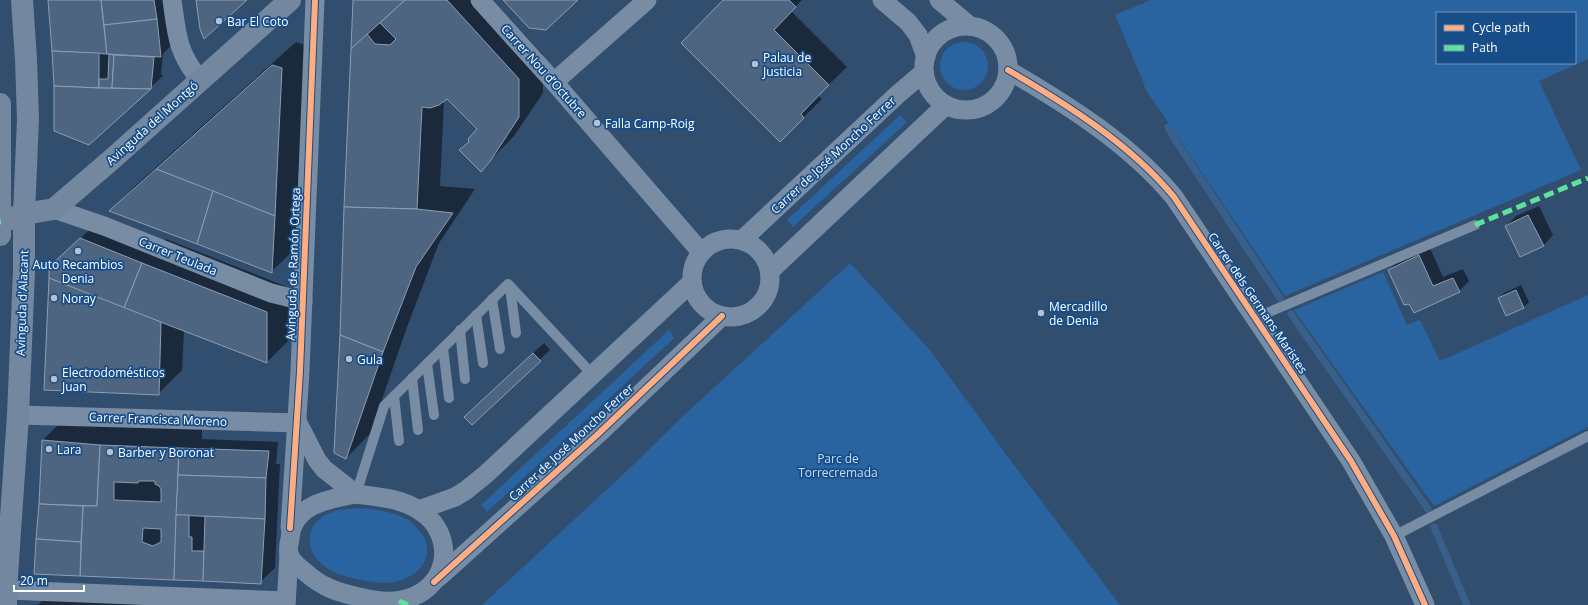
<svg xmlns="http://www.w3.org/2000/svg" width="1588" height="605" font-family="'Open Sans',sans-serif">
<rect width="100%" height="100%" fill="#314e6f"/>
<!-- green -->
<g fill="#2a64a0" fill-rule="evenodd">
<path d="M1151,0h437v59l-49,22 42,89 -296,126 -141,-209 1,-1 -30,-71zM1437,13h138v50h-138z"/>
<circle cx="964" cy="66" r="24"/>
<path d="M900,115l7,7 -114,105 -6,-7z"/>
<path d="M850,263l79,86 82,112 109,144h-638l148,-137 52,-51z"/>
<path d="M1383,272l24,53 13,-5 20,41 148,-66v132l-154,79 -140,-196z"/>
<path d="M669,330l5,8 -187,174 -6,-7z"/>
<path d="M357,508c17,1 34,3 50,11 3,2 6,5 9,8 22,22 9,47 -18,54 -10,3 -20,2 -30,0 -14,-2 -29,-5 -41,-13 -26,-18 -22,-48 8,-57 7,-2 15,-2 22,-3z"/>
</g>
<!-- shadow -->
<g fill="#0007" fill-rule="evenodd">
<path d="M49,0h131l4,32 -21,22 -2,21h3l-76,69 -33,-58zM113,49l2,1 -1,23h-2z"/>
<path d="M354,0h139l50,55v38l-29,43 -33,34 -20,-20 9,-9 8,-12 -31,-32 -3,3 -4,86 35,3 -36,54 -32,84 -37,107 -24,24z"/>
<path d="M725,0h77l-11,11 56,56 -29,28 4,4 -42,42z"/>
<path d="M296,42l9,3 -10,204 -24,23 -160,-62 23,-23z"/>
<path d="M1539,206l14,29 -10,11 -37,-20 10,-10z"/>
<path d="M96,223l61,25 9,-9 124,49v51l-23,23 -83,-32 -2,40 -24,24 -94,-139z"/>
<path d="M1429,246l14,31 20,-8 6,12 -10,10 -45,20 -25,-41 10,-10z"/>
<path d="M1521,285l8,17 -5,5 -17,8 -8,-17 5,-5z"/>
<path d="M544,343l6,7 -78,74 3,-17z"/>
<path d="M67,416l135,9v14l76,3 -2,22h4l-5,104 -15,14 -225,-9 8,-133z"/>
<path d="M43,600l108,5h-113z"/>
</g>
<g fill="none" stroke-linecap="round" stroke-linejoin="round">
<!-- stream -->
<g stroke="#39608b" stroke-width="7">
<path d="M1168,127l7,13 105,158"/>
<path d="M1291,314l137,195"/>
<path d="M1434,527l33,78"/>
</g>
</g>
<!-- building -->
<g fill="#4d6580" stroke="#8c9eb2" fill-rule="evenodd">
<path d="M48,0h53l6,54 -55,-3z"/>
<path d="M101,0h53l3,19 -53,6z"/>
<path d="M196,0h51l-43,39 -4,-10z"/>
<path d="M353,0h52l-54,49z"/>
<path d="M405,0h42l72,79v38l-28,43 -10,12 -22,-22 10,-8 -1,-3 9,-10 -30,-30 -8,6 -9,3 -8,-1 -5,102 -73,-2 7,-158 16,-15 8,10 15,1 6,-6 -16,-16z"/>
<path d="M503,0h75l-32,30 -17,-2z"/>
<path d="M723,0h66l7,7 -22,23 55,55 -28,29 3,4 -24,24 -99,-99z"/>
<path d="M157,19l4,38 -54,-3 -3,-29z"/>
<path d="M52,51l47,2v35l-45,-2z"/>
<path d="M109,54l5,1 -2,33h-13v-9h9z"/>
<path d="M114,55l40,2 -3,32 -39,-1z"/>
<path d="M272,65l10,3 -7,148 -119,-47z"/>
<path d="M54,86l45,2 52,1 -62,56 -35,-14z"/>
<path d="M156,169l57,22 -16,53 -88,-33z"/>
<path d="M213,191l62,25 -3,57 -75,-29z"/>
<path d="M344,207l73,2 36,4 -37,54 -33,85 -43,-17z"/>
<path d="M1528,215l16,31 -24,11 -15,-31z"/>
<path d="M80,238l62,25 -18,45 -75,-30v-11z"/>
<path d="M1419,255l14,31 20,-8 7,14 -46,21 -5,-9 -5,1 -16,-35z"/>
<path d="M142,263l125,49v51l-143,-55z"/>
<path d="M49,278l112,44 -2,73 -115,-5z"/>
<path d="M1516,290l8,18 -18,8 -8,-18z"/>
<path d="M340,335l43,17 -37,107 -12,-6z"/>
<path d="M533,353l8,8 -69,64 -8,-8z"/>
<path d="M42,440l58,5 -3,61 -58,-2z"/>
<path d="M100,445l79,3 -5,132 -94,-4 3,-70h14zM139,481h16v3l4,2 2,3v13l-47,-2v-18l24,1zM143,528l18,1v13l-8,4 -11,-4z"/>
<path d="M179,448l90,3 -3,27 -88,-3z"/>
<path d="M178,475l88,3 -1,41 -89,-4z"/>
<path d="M39,504l44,2 -2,36 -45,-3z"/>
<path d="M176,515h13v22h3v14h12l-1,30 -29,-1z"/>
<path d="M205,516l60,3 -4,65 -58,-3z"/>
<path d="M36,539l45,3 -1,34 -46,-2z"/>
</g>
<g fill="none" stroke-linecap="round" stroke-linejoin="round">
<!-- service -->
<g stroke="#788da4" stroke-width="10">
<path d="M510,287l6,46"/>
<path d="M492,299l8,50"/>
<path d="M476,315l7,48"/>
<path d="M1255,318l220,-93"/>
<path d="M460,330l5,49"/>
<path d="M443,348l6,50"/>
<path d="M427,364l7,51"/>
<path d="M412,378l6,52"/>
<path d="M394,396l5,45"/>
<path d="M356,494l28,-88 124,-122 84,90"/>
<path d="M1394,536l194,-100"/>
</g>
<!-- minor -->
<g stroke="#788da4" stroke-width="19">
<path d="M172,0c5,35 5,52 28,80"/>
<path d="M480,0l74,82 147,170"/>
<path d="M882,0l26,22 10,13 8,22"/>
<path d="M939,0l31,26"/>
<circle cx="966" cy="68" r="42"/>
<path d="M1008,70c60,35 122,74 166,127l177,264 43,75 31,69"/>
<path d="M554,82l93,-82"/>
<path d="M54,209l50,17 167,67 32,8"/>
<circle cx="731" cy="278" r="39"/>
<path d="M742,240l155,-145 27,-23"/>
<path d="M770,271l176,-166"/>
<path d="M18,415l280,8"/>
<path d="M298,423l19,37 7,9 32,25"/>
<path d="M356,494c22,3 45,4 64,17 35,22 31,74 -11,87 -16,6 -34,3 -50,-1 -23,-5 -37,-10 -54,-25 -5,-4 -14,-11 -16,-18 -1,-4 0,-11 1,-15 2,-34 38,-40 66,-45z"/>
<path d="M419,510l36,-13 10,-6 20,-16 207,-193"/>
<path d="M290,528l10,-157 15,-371"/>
<path d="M438,578l159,-143 125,-119"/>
<path d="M6,590l280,11"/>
<path d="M286,605l3,-51"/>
</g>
<!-- secondary -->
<g stroke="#73889f" stroke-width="22">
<path d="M0,104v131"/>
<path d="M1,222l23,-8 30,-5 56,-48 180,-161"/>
<path d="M6,605v-15l12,-175 6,-144v-57l4,-95 -2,-60 -4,-59"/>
</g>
<!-- quiet -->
<g stroke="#60e19b" stroke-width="5" stroke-dasharray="10 5" stroke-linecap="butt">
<path d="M0,222h1"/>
<path d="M1475,225l113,-47"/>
<path d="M399,601l9,4"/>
</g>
<!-- cycleway casing -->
<g stroke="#174d89" stroke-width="8">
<g id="cycleway">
<path d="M1008,70c60,35 122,74 166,127l177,264 43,75 31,69"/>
<path d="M290,528l10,-157 15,-371"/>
<path d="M434,582l163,-147 125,-119"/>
</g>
</g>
<!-- cycleway -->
<use href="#cycleway" stroke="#ffac80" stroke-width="6"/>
</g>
<!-- markers -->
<g fill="#b7c1cd" stroke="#174d89" stroke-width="1.5">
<circle cx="219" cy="21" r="4"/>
<circle cx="755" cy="64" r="4"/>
<circle cx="597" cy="123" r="4"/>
<circle cx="78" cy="251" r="4"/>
<circle cx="54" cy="298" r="4"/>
<circle cx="1041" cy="313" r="4"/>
<circle cx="349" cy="359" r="4"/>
<circle cx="54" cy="379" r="4"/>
<circle cx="49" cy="449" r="4"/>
<circle cx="110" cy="452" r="4"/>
</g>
<g text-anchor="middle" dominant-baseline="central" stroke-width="3.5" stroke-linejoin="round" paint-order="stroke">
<!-- poi labels -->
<g font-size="12" fill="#fff" stroke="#174d89" text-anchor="start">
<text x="227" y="21">Bar El Coto</text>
<text x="763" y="57">Palau de<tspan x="763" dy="14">Justicia</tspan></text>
<text x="605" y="123">Falla Camp-Roig</text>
<text x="78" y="264" text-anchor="middle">Auto Recambios<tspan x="78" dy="14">Denia</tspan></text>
<text x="62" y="298">Noray</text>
<text x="1049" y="306">Mercadillo<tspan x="1049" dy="14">de Denia</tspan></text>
<text x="357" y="359">Gula</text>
<text x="62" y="372">Electrodomésticos<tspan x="62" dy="14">Juan</tspan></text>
<text x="57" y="449">Lara</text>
<text x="118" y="452">Barber y Boronat</text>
</g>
<!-- street labels -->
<g font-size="12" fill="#fff" stroke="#174d89">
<text transform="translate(544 71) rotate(48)">Carrer Nou d’Octubre</text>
<text transform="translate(152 123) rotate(-42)">Avinguda del Montgó</text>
<text transform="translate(833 155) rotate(-43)">Carrer de José Moncho Ferrer</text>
<text transform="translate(178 256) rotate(22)">Carrer Teulada</text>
<text transform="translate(293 264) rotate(-88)">Avinguda de Ramón Ortega</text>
<text transform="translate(22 303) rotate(-88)">Avinguda d'Alacant</text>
<text transform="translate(1258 303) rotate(56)">Carrer dels Germans Maristes</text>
<text transform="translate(158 419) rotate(2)">Carrer Francisca Moreno</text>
<text transform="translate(571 442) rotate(-43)">Carrer de José Moncho Ferrer</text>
</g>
<!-- park labels -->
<g font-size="12" fill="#c4dffa" stroke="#174d89">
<text x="838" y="458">Parc de<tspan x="838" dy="14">Torrecremada</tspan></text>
</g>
</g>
<!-- legend -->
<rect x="1436" y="12" width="140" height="52" fill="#174d89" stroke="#7494b8"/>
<rect x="1444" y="25" width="20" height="6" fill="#ffac80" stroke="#7494b8"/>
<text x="1472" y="32" font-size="12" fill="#ffffff">Cycle path</text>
<rect x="1444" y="45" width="20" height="6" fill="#60e19b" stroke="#7494b8"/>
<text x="1472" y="52" font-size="12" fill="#ffffff">Path</text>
<!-- scale -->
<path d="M14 585v6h70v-6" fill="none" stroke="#ffffff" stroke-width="2"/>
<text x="20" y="585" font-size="12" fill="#ffffff" stroke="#174d89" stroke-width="3" paint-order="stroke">20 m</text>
</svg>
